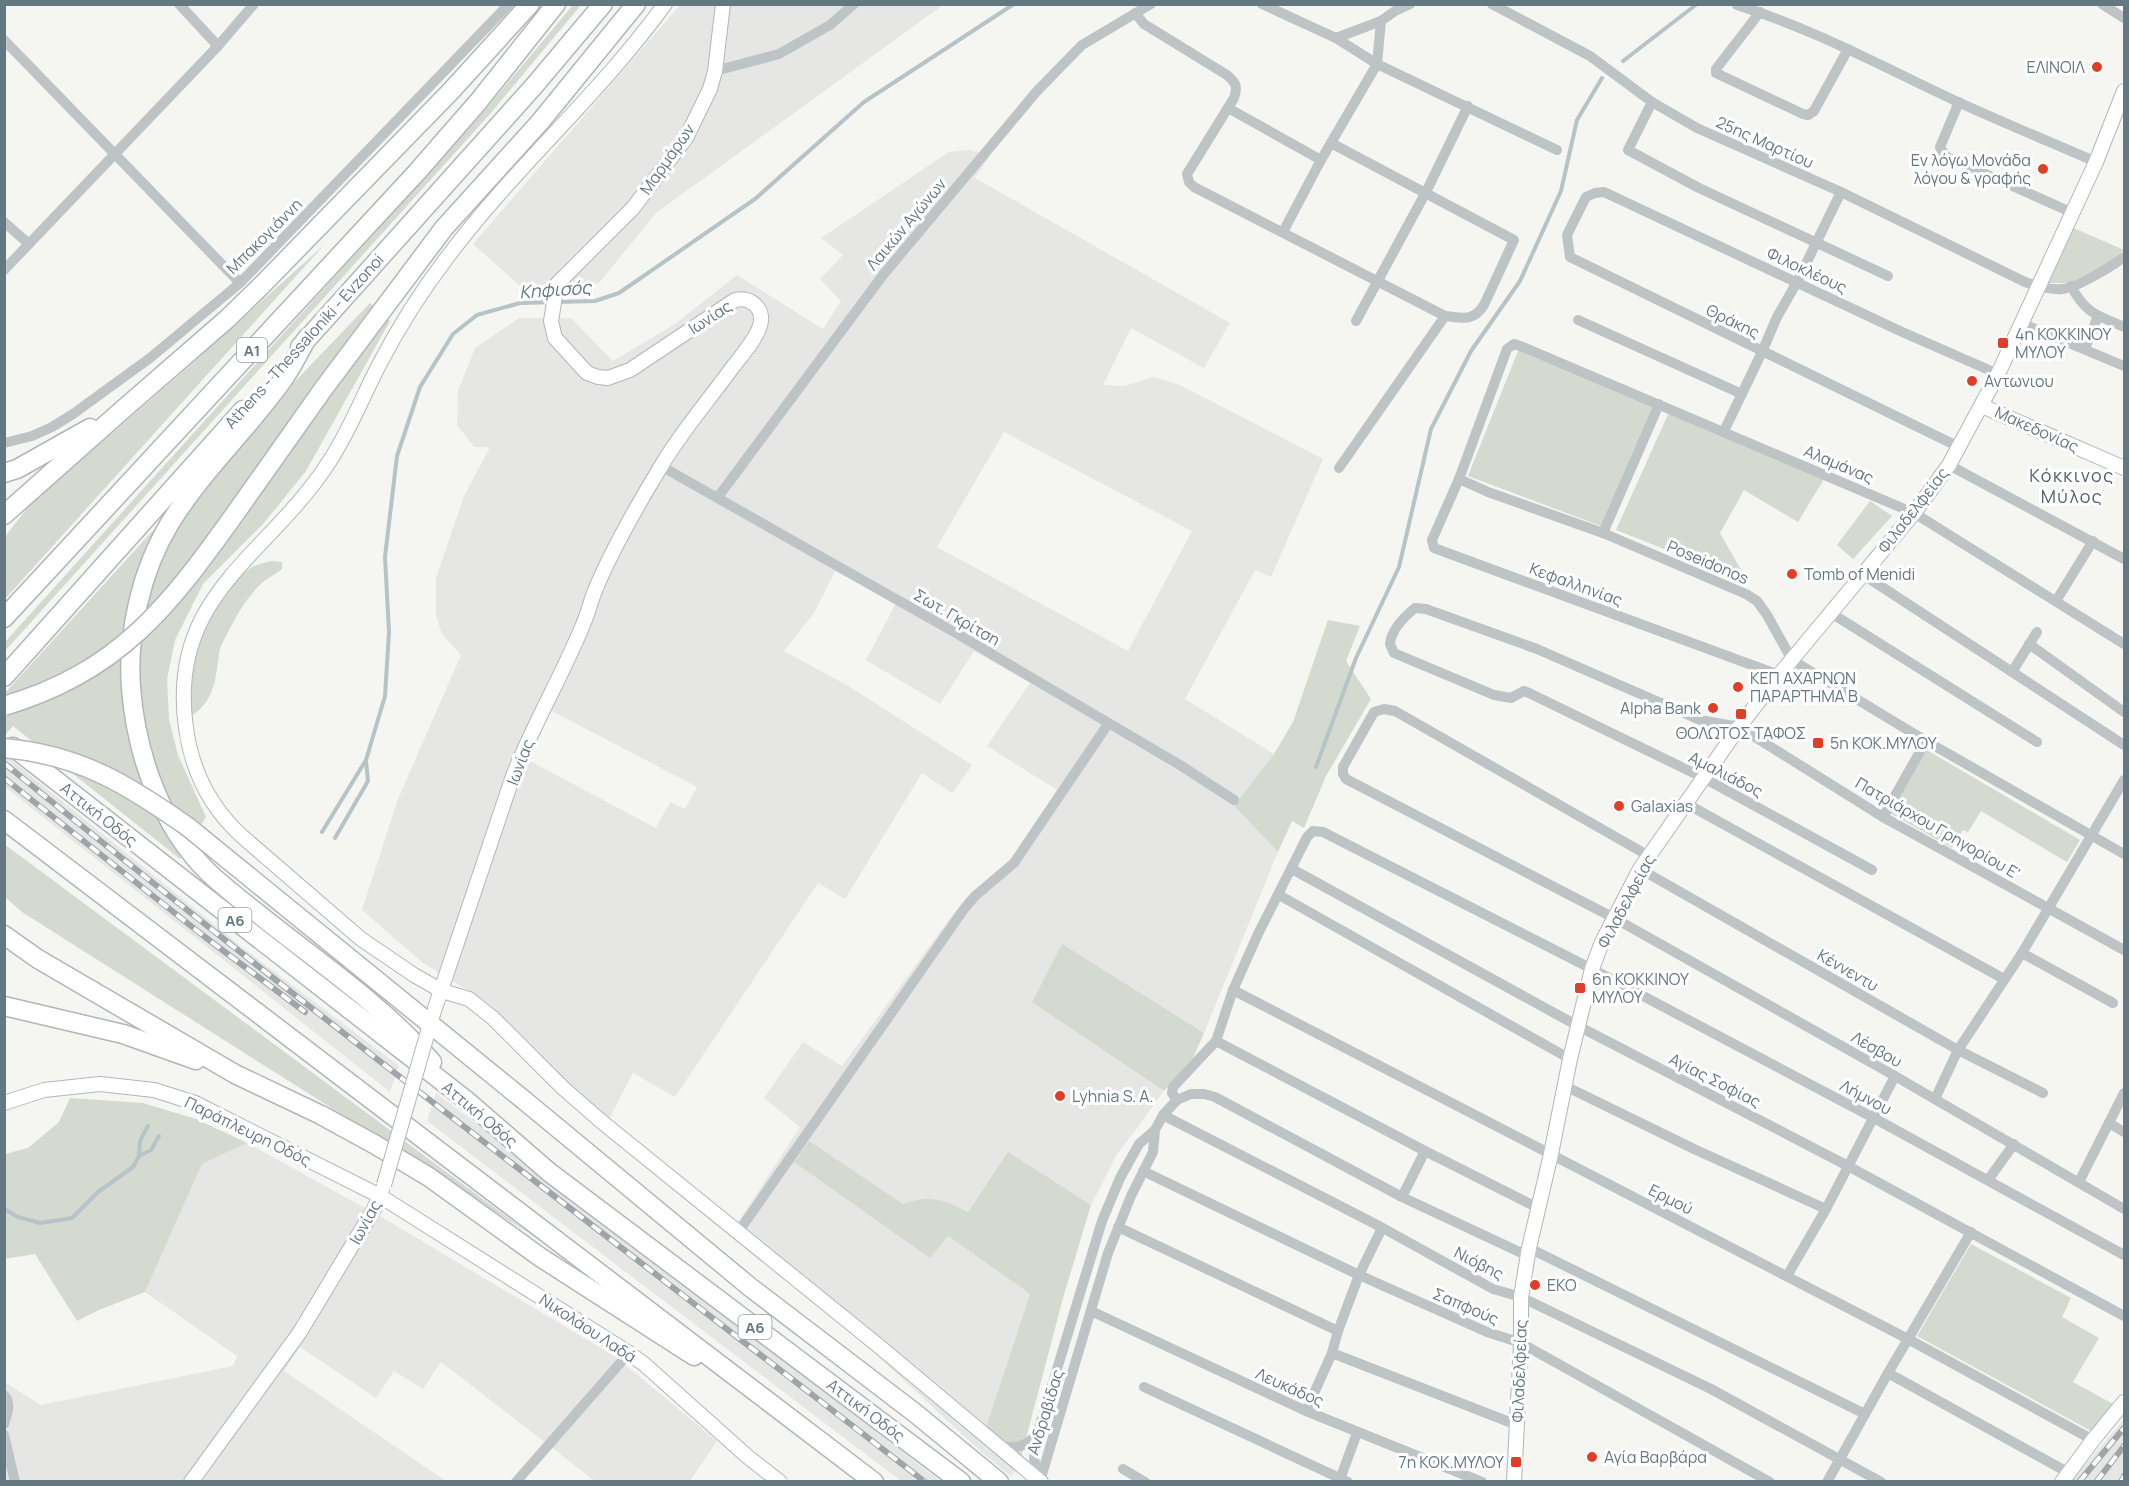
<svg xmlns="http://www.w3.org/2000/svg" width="2129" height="1486" font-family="Manrope,sans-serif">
<rect width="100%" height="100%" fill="#f5f5f1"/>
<!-- built -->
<g fill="#e6e6e5" fill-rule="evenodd">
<path d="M680,5h263l-287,208 -57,70 -70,11 -56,-50z"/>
<path d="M970,150l20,6 -15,22 255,145 -26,45 -73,-40 -28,57 22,1 28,-9 27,8 143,74 -52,118 -16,-7 -70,129 89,55 -40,52 44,46 -74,181 -142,-88 -30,57 132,89 -48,65 -25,49 -83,-52 -40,59 -17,-8 -3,32 82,58 -47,142 36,29 -8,11 -32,-26 -243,-225 64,-98 -36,-29 39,-56 39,24 111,-152 22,-23 21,-6 61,-95 -70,-44 43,-63 -56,-32 -34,53 -74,-44 30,-57 -61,-32 -21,42 -30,38 66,36 122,78 -20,28 -30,-20 -77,126 -27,-16 -143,214 -42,-24 -26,50 -120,-121 -64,-39 -61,-53 36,-111 63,-144 -19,-21 -6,-18v-38l28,-82 26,-49h-16l-17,-22 1,-34 17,-43 44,-30h52l42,43 62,-37 62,-49 86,54 18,-28 -21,-22 23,-24 -22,-17 128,-86zM1004,432l188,99 -64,120 -191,-104zM550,710l147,77 -12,22 -15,-7 -14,26 -130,-69z"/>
<path d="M4,754l239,194 156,118 -9,26 -385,-305z"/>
<path d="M436,1093l331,253 173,135h-39l-474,-360z"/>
<path d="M247,1143l138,76 231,138 101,84 -27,40h-95l-154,-119 -18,27 -29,-18 -18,27 -76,-51 -16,24 162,110h-441l-1,-99 37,23 192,-39 4,-10 -92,-64 57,-128z"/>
<path d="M2124,1419v62h-53l10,-11z"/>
</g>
<!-- green -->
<g fill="#d5dad0">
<path d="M573,5h8l-91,109 -485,537v-9l480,-532z"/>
<path d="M2071,227l53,23 -21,17 -34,16h-24z"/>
<path d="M324,245l-319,354v-62l26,-34 154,-133z"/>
<path d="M370,303l20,18 -84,150 -42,52 -61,61 -28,56 -8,40 2,39 9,36 28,62 -26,42 -167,-133 -8,9v-42l152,-167z"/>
<path d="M1520,346l133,59 -52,121 -133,-50z"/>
<path d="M1670,410l154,69 -26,43 -54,-32 -24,43 28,49 -132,-52z"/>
<path d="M1870,501l22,15 -39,43 -16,-14z"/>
<path d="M272,561l10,1v7c-6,5 -13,8 -19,13 -19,17 -30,40 -41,62 -3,5 -3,12 -4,18 -3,23 -7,43 -29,55 0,-23 1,-47 7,-69 6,-22 32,-65 50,-77 8,-6 16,-8 26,-10z"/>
<path d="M1328,620l32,6 -14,35 25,38 -45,77 -22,52 -12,-7 -14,31 -44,-46 40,-52 19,-32z"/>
<path d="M1925,749l155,91 -13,22 -86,-51 -13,21 -5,-2 -11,18 -64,-36z"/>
<path d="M4,844l526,390 -508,-322 -17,-15z"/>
<path d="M1062,944l142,89 -11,25 -29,33 -132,-89z"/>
<path d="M70,1098l73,5 53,16 51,24 -45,21 -57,128 -46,18 -22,11 -42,-67 -31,5 1,-105 23,-6 31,-26z"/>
<path d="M809,1141l94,63c26,-10 42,-4 65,8l40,-60 83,53 -28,93 -44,167 -36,-29 47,-142 -82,-58 -18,22 -136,-96z"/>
<path d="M1971,1244l100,54 -9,19 37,21 -26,44 42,23 -22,27 -176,-96z"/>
</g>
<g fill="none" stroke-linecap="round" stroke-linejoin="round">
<!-- stream -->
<g stroke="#b6c4c7" stroke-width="4">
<path d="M1623,61l74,-57"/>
<path d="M1316,767l40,-109 43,-91 32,-138 40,-78 49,-70 41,-90 16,-71 25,-42"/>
<path d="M322,832l44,-72 19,-64 4,-64 -4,-75 12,-101 23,-69 33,-53 24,-19 43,-12 75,-2 24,-8 136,-94 109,-97 150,-98"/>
<path d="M335,838l33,-57 -2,-20"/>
<path d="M139,1156l12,-6 8,-14"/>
<path d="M4,1209l14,8 22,6 32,-5 26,-26 35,-25 6,-11 1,-15 8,-15"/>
</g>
<!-- secondary casing -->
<g stroke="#b0b7ba" stroke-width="16">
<g id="secondary">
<path d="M665,4c-65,90 -150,163 -216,251 -27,35 -51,73 -71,112 -16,31 -29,65 -49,95 -61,95 -162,132 -143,266 6,44 25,81 58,110l117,101 53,36 28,16 27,8 24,19 70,70 39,34 278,225 161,135"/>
<path d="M1982,406l142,62"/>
<path d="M433,1014l80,-238c20,-51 48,-98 69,-149 5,-11 8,-23 12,-34 17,-42 43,-87 66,-125 20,-35 49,-68 72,-100 9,-12 23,-27 28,-42 5,-17 -9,-30 -25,-26l-105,70 -22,8 -10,-1 -11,-4 -32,-35 -4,-17 6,-37 76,-76 53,-70 24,-49 5,-18 8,-67"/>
<path d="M4,1103l40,-13 56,-6 54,6 41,13 185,93 249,157 15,11 104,93 32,25"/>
<path d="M191,1482l109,-150 74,-123 8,-19"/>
<path d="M1514,1482l7,-139v-46l8,-49 22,-94 19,-95 22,-90 10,-27 38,-73 99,-142 40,-52 135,-162 35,-48 49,-91 98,-212 28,-71"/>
<path d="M2062,1482l31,-42 31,-38"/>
</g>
</g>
<!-- highway casing -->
<g stroke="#b1b6b8" stroke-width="21">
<g id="highway">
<path d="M307,338c-8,14 -15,30 -25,43 -35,49 -80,90 -112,142 -29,48 -43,110 -39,165 5,65 30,138 77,184 20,19 42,35 63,52 56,44 115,85 161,138"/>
<path d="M300,347l234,-261 69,-82"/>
<path d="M324,388l120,-160 96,-106 96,-118"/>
<path d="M4,473l13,-4 73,-41"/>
<path d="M4,515l116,-103 107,-93 34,-33 190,-195 79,-87"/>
<path d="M4,618l413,-446 61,-70 78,-98"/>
<path d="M4,677l239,-267"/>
<path d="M13,747l453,353 83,72 412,310"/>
<path d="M4,820l870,662"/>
<path d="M4,935l34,24 197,115 86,41 53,29 55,33 111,80 154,99"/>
<path d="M4,1006l119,28 73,26"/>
<path d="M525,1101l225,186 165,126 84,69"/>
</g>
</g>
<!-- street -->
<g stroke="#bec3c5" stroke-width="10">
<path d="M179,4l39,42"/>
<path d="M1262,4l74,34 41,26 180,86"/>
<path d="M1492,4l98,52 62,46 45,26 144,64 184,90c11,4 25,8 37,7 15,-1 50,-23 62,-32"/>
<path d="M2102,4l22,14"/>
<path d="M1737,5c77,24 148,63 221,97 46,21 92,40 138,60"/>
<path d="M1760,12l-44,57v4l87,41 5,1 6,-4 34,-62"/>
<path d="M1135,13l9,11 83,51c9,8 11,11 7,23l-47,76 2,8 5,5 251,129c18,2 28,6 39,-11l30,-65 -183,-97"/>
<path d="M1336,38l45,-17 14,-10 15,-7"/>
<path d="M4,40l236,243"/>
<path d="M715,71l64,-17 51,-29 24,-21"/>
<path d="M1652,102l-24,48 71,38 189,88"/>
<path d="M1959,102l-19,45 5,9 128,57"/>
<path d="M1228,108l93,52"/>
<path d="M4,222l25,22"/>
<path d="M1283,232l38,-72 56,-96 4,-43"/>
<path d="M4,270l214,-224 36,-42"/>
<path d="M2071,286c15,28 26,29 53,41"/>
<path d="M1578,320l164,74"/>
<path d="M1356,321l70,-129 42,-86"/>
<path d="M2021,323l103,43"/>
<path d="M2085,349l13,-33"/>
<path d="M1724,431l38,-79 15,-35 20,-35 44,-90"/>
<path d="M4,443l28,-7 20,-9 21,-13 77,-56 90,-75 269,-279"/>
<path d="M1959,447l-389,-190 -3,-22 19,-38 9,-4 9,-1 296,139 98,43"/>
<path d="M1949,465l175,94"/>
<path d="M661,466l293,166 226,133 54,35"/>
<path d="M1339,468l106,-152"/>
<path d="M1459,479l29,13 115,41 143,61 11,7 10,14 25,45 134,81 198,113"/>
<path d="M718,497l165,-222 154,-184 45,-46 69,-41"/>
<path d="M1603,533l56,-129"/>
<path d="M1862,574l262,171"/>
<path d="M2056,601l37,-60"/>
<path d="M1831,613l206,129"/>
<path d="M2029,644l95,68"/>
<path d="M2012,672l25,-40"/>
<path d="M1779,675l-345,-127 -2,-8 27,-61 48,-130 7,-5 9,3 391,166 210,131"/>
<path d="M1687,804l317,175"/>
<path d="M1883,817l43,-76"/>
<path d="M1649,856l-254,-145 -11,-2 -10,3 -31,55v7l3,5 268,139 281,158 229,133"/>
<path d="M1292,869l286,157 270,140 276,150"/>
<path d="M1640,869l318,181 85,43"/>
<path d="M1872,870l-168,-92 -175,-85 -5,-2 -13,7 -17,-3 -100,-42 -4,-9c1,-14 14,-27 25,-36l11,1 111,40 163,71 39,7 144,90 241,133"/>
<path d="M1279,895l291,164"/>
<path d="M2022,953l91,50"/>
<path d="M1233,990l675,349 185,101"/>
<path d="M1216,1041l209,110 113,57"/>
<path d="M1565,1086l129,63 132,60"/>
<path d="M1935,1099l23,-49 64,-97 102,-173"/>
<path d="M1177,1100l-5,-7 1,-6 43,-46 17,-51 25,-56 49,-97 6,-6 10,1 269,137 280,148 252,138"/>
<path d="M1163,1115l218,112 112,62 28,8 190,92 170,93"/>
<path d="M2109,1123l15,9"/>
<path d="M1143,1171l216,104 128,57 34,11 249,139"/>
<path d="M1988,1180l26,-36"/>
<path d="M2079,1182l45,-89"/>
<path d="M1402,1197l23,-46"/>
<path d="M1118,1227l220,104"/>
<path d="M739,1231l225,-322 11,-13 39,-33 94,-139"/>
<path d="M1529,1248l336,166"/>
<path d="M1787,1276l39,-67 69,-133"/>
<path d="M1091,1311l215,100 176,71"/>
<path d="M1332,1353l185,72"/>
<path d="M1888,1373l181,100"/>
<path d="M1144,1387l204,95"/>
<path d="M4,1395c8,8 3,20 0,29"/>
<path d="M1306,1411l26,-58 6,-22 21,-56 23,-47"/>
<path d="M4,1435l11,47"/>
<path d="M997,1445c16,4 28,3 39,-10"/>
<path d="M1123,1469l22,13"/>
<path d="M1040,1481l68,-228 23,-57 22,-44 2,-22 8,-15 14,-15 14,-6h13l11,3 187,100 126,59"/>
<path d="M1040,1481l-6,-22 3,-24 65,-214 18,-43 19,-34 16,-14"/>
<path d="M516,1482l113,-129"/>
<path d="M1339,1482l18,-49"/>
<path d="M1827,1482l61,-109 83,-141"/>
</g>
<!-- secondary -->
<use href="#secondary" stroke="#fff" stroke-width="14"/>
<!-- highway -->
<use href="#highway" stroke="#fff" stroke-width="18"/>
<!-- rail casing -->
<g stroke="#9da5a9" stroke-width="6">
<g id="rail">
<path d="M4,763c302,246 613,480 921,719"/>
<path d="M4,778l201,159 100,75"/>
<path d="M2079,1482l45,-54"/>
<path d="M2096,1482l28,-36"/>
<path d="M2121,1482l3,-6"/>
</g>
</g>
<!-- rail -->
<use href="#rail" stroke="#fff" stroke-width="4" stroke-dasharray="11" stroke-linecap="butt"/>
<!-- secondary-bridge casing -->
<g stroke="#b0b7ba" stroke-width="16" stroke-linecap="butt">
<path id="secondary-bridge" d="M384,1185l49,-171"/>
</g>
<!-- highway-bridge casing -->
<g stroke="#b1b6b8" stroke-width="21" stroke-linecap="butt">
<g id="highway-bridge">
<path d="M4,706c116,-34 166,-101 233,-195 29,-41 58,-82 87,-123"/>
<path d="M4,748c76,7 123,36 184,79l337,274"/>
</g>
</g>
<!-- secondary-bridge -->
<use href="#secondary-bridge" stroke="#fff" stroke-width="14"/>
<!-- highway-bridge -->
<use href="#highway-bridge" stroke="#fff" stroke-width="18"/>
</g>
<!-- markers -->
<g fill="#df3f27" stroke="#fff" stroke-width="2">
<circle cx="2097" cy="67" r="6"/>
<circle cx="2043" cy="169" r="6"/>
<rect x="1997" y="337" width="12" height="12" rx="3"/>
<circle cx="1972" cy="381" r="6"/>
<circle cx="1792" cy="574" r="6"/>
<circle cx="1738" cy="687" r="6"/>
<circle cx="1713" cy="708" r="6"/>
<rect x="1735" y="708" width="12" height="12" rx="3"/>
<rect x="1812" y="737" width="12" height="12" rx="3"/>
<circle cx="1619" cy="806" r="6"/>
<rect x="1574" y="982" width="12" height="12" rx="3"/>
<circle cx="1060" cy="1096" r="6"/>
<circle cx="1535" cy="1285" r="6"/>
<circle cx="1592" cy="1457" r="6"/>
<rect x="1510" y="1456" width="12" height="12" rx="3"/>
</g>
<g text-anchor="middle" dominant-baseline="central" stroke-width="6" stroke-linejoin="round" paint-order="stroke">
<!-- shield labels -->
<g fill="#fff" stroke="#92a0a8" stroke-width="1.5">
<rect x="237" y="338" width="30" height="24" rx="4.5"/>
<rect x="218.5" y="908" width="33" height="24" rx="4.5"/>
<rect x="738.5" y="1315" width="33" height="24" rx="4.5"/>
</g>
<g font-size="15" font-weight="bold" fill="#647882">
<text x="252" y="350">Α1</text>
<text x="235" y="920">Α6</text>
<text x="755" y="1327">Α6</text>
</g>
<!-- poi labels -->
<g font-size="16" fill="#647882" stroke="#fff" text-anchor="start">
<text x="2085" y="67" text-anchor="end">ΕΛΙΝΟΙΛ</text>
<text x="2031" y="160" text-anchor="end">Εν λόγω Μονάδα<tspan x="2031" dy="18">λόγου &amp; γραφής</tspan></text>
<text x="2015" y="334">4η ΚΟΚΚΙΝΟΥ<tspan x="2015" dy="18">ΜΥΛΟΥ</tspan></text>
<text x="1984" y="381">Αντωνιου</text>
<text x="1804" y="574">Tomb of Menidi</text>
<text x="1750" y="678">ΚΕΠ ΑΧΑΡΝΩΝ<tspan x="1750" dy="18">ΠΑΡΑΡΤΗΜΑ Β</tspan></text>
<text x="1701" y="708" text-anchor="end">Alpha Bank</text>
<text x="1741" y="733" text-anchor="middle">ΘΟΛΩΤΟΣ ΤΑΦΟΣ</text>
<text x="1830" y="743">5η ΚΟΚ.ΜΥΛΟΥ</text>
<text x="1631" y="806">Galaxias</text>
<text x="1592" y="979">6η ΚΟΚΚΙΝΟΥ<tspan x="1592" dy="18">ΜΥΛΟΥ</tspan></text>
<text x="1072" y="1096">Lyhnia S. A.</text>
<text x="1547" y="1285">EKO</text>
<text x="1604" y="1457">Αγία Βαρβάρα</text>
<text x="1504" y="1462" text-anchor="end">7η ΚΟΚ.ΜΥΛΟΥ</text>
</g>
<!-- street labels -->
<g font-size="16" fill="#647882" stroke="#fff">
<text transform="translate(1765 142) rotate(24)">25ης Μαρτίου</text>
<text transform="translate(667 159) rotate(-55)">Μαρμάρων</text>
<text transform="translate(906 224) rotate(-50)">Λαικών Αγώνων</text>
<text transform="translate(264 236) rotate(-45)">Μπακογιάννη</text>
<text transform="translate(1807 270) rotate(25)">Φιλοκλέους</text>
<text transform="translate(710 317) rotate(-33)">Ιωνίας</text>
<text transform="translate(1733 321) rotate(26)">Θράκης</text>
<text transform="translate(304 341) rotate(-48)">Athens - Thessaloniki - Evzonoi</text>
<text transform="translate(2037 429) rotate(24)">Μακεδονίας</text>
<text transform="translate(1839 464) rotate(23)">Αλαμάνας</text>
<text transform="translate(1913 510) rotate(-52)">Φιλαδελφείας</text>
<text transform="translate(1708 562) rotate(23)">Poseidonos</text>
<text transform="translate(1576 584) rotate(20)">Κεφαλληνίας</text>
<text transform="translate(957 617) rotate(30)">Σωτ. Γκρίτση</text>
<text transform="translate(520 762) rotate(-69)">Ιωνίας</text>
<text transform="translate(1726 774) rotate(27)">Αμαλιάδος</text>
<text transform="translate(99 814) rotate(38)">Αττική Οδός</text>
<text transform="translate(1938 828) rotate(30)">Πατριάρχου Γρηγορίου E'</text>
<text transform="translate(1626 901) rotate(-62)">Φιλαδελφείας</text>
<text transform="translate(1848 970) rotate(30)">Κέννεντυ</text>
<text transform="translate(1877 1049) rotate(30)">Λέσβου</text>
<text transform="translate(1715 1080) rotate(27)">Αγίας Σοφίας</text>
<text transform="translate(1866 1097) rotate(28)">Λήμνου</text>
<text transform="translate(480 1114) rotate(40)">Αττική Οδός</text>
<text transform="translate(248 1131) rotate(26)">Παράπλευρη Οδός</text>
<text transform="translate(1671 1199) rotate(27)">Ερμού</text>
<text transform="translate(365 1222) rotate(-61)">Ιωνίας</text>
<text transform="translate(1479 1263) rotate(27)">Νιόβης</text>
<text transform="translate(1466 1306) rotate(23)">Σαπφούς</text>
<text transform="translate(588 1328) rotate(33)">Νικολάου Λαδά</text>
<text transform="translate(1519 1371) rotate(-88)">Φιλαδελφείας</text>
<text transform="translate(1290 1387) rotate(24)">Λευκάδος</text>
<text transform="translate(866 1410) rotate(37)">Αττική Οδός</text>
<text transform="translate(1045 1412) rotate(-73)">Ανδραβίδας</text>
</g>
<!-- water labels -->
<g font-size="18" font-style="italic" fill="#607a7f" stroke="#fff">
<text transform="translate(555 289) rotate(-4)">Κηφισός</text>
</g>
<!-- neighbourhood labels -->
<g font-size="18" letter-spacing="1.5" fill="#526067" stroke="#fff">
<text x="2072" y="475">Κόκκινος<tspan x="2072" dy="21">Μύλος</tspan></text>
</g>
</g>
<!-- border -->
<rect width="2129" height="1486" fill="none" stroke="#647882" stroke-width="12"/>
</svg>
